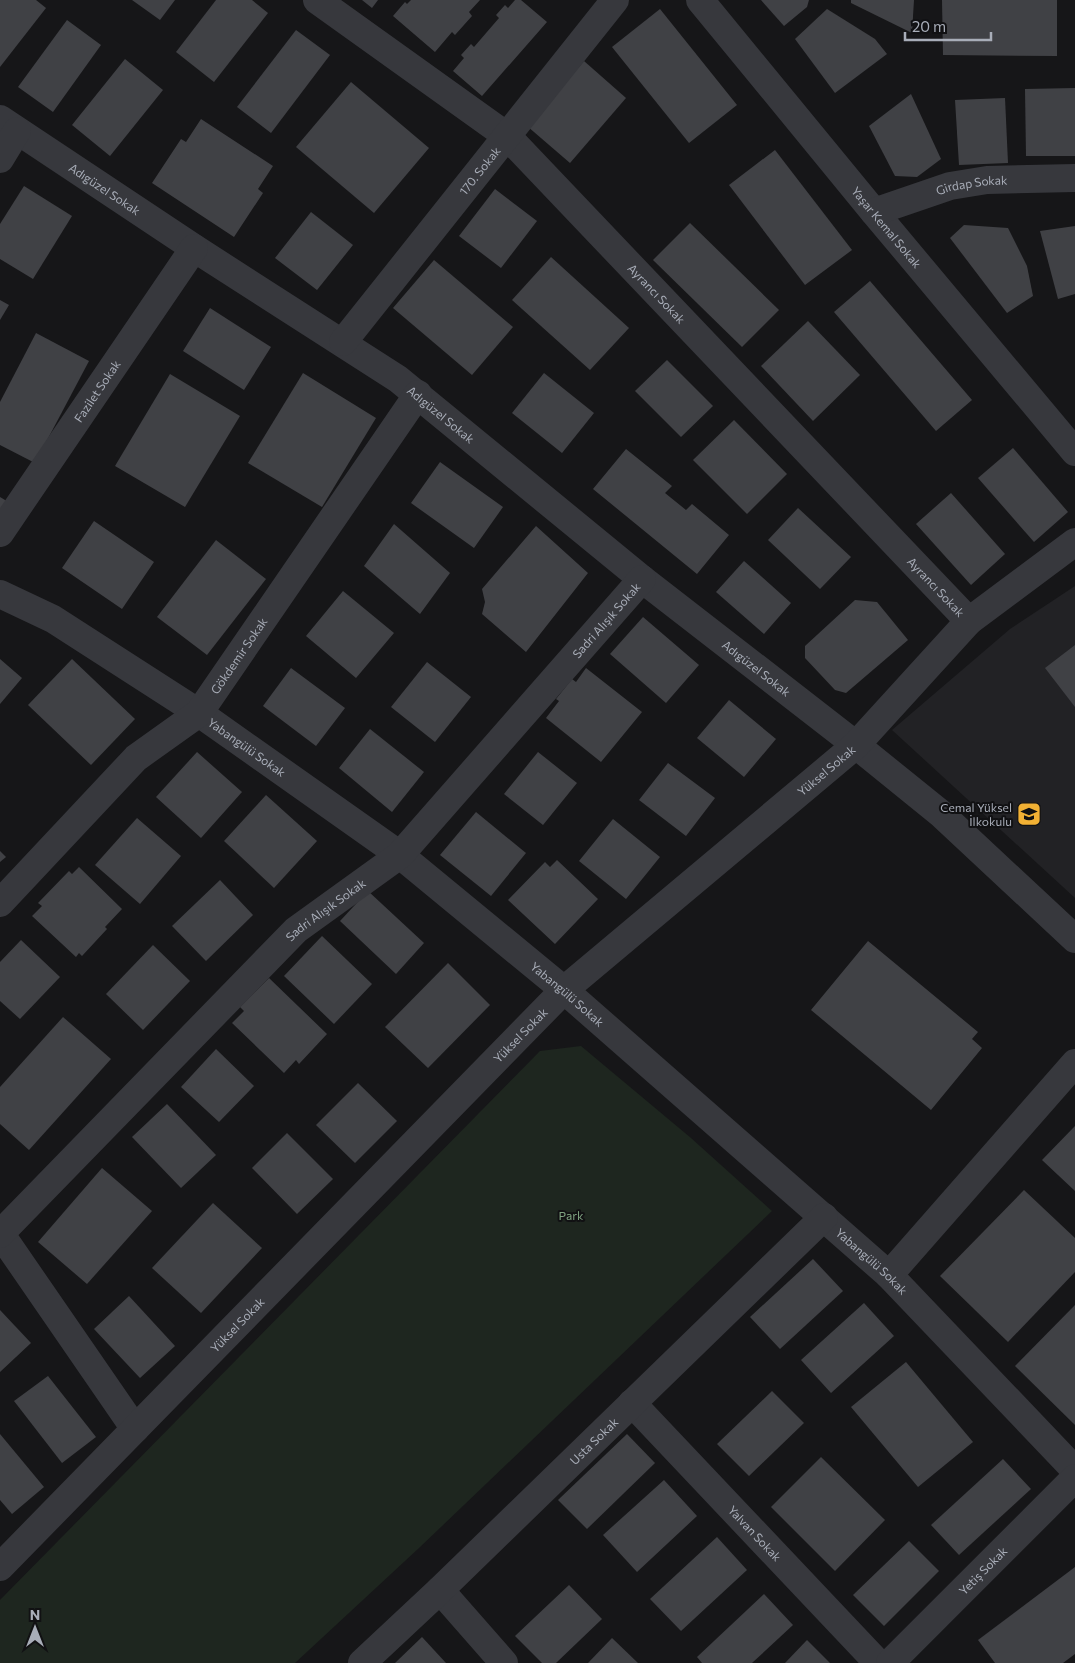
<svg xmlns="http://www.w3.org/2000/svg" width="1075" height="1663" font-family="Commissioner,sans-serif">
<rect width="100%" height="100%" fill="#161618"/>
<!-- built -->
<path fill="#222225" d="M1075,586v312l-183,-168 118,-101z"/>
<!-- green -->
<path fill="#1e261f" d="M581,1046l110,92 81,73 -353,337 -124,115h-295v-63l540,-549z"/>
<!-- building -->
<g fill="#404145">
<path d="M0,0h36l10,8 -46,59z"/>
<path d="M132,0h43l-15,20z"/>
<path d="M216,0h36l16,13 -54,69 -38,-30z"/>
<path d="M362,0h16l-6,8z"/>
<path d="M411,0h69l-11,12 3,4 -17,19 -3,-3 -17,20 -42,-36 12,-14 2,2z"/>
<path d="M515,0h6l26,22 -65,74 -29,-25 11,-13 -3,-3 10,-11 3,3 25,-29 -3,-3 9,-10 3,3z"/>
<path d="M761,0h48l-2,7 -23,19z"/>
<path d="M851,0h63l-2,33 -61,-30z"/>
<path d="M942,0h115v56l-114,-1z"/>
<path d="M660,9l77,96 -48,38 -77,-96z"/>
<path d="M827,9l48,30 12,15 -52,39 -40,-54z"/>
<path d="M67,20l34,25 -48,67 -35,-25z"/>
<path d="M296,30l34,25 -59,78 -34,-26z"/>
<path d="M125,59l38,31 -53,66 -38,-31z"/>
<path d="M584,61l42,37 -56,65 -43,-37z"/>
<path d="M351,82l78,66 -55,65 -78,-66z"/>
<path d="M1075,88v68h-49l-1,-67z"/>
<path d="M911,94l30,65 -24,18 -22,-1 -26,-50z"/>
<path d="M1005,98l3,65 -49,2 -4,-65z"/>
<path d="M201,119l72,47 -15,23 5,4 -29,44 -82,-54 29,-44 5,3z"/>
<path d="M775,150l77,100 -47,35 -76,-100z"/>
<path d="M24,186l48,30 -39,63 -33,-20v-35z"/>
<path d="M495,189l42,32 -36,47 -42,-32z"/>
<path d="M311,212l42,33 -36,45 -42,-32z"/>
<path d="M690,223l89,87 -37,37 -89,-87z"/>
<path d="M964,225l44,3 19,38 6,30 -26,17 -57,-75z"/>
<path d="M1075,226v68l-17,5 -18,-68z"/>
<path d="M551,257l78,71 -39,42 -78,-70z"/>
<path d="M434,260l79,67 -41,48 -79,-67z"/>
<path d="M870,281l102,119 -36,31 -102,-119z"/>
<path d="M0,300l9,5 -9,15z"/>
<path d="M210,308l61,39 -27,43 -61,-39z"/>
<path d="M808,321l52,54 -47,46 -52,-55z"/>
<path d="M36,333l53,28 -54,102 -35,-18v-43z"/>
<path d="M667,360l46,46 -32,31 -46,-46z"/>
<path d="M303,373l73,45 -54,89 -74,-44z"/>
<path d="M544,373l50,40 -32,40 -50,-40z"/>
<path d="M170,374l70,42 -55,91 -70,-41z"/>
<path d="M734,420l53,54 -40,40 -54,-54z"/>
<path d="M1013,448l55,64 -34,30 -56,-64z"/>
<path d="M626,449l46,37 -7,7 21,17 6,-6 37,31 -32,39 -104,-85z"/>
<path d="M440,462l63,45 -29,41 -63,-45z"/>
<path d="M951,493l54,61 -34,31 -55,-61z"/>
<path d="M0,497l10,6 -10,15z"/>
<path d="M798,508l53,49 -31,32 -52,-49z"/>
<path d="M94,521l60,41 -32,47 -60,-41z"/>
<path d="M394,524l56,49 -30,41 -56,-48z"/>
<path d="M536,526l52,47 -62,79 -44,-38 3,-12 -3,-13z"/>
<path d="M216,540l50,39 -59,76 -50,-38z"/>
<path d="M744,561l47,42 -27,31 -48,-42z"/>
<path d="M343,591l51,42 -38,45 -50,-42z"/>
<path d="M855,600l22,2 31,38 -62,53 -11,-3 -30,-32v-12z"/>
<path d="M643,617l56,48 -33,38 -56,-49z"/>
<path d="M1075,645v62l-30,-39z"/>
<path d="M0,659l22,19 -22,26z"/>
<path d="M72,659l63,60 -44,46 -63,-60z"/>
<path d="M427,662l44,35 -36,45 -44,-35z"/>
<path d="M291,668l54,40 -29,38 -53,-40z"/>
<path d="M586,668l56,44 -41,50 -55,-44 13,-17 -3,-2 16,-20 4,3z"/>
<path d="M729,700l47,39 -32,38 -47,-39z"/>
<path d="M370,729l54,43 -32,40 -53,-44z"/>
<path d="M197,752l45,40 -41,46 -45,-41z"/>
<path d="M538,752l39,31 -34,42 -39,-31z"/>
<path d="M668,763l47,35 -29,38 -47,-36z"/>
<path d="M266,795l51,46 -43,47 -50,-47z"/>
<path d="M476,812l50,41 -35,43 -51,-41z"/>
<path d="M137,818l44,38 -41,48 -45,-39z"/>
<path d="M613,819l47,38 -34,42 -47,-38z"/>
<path d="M0,851l6,6 -6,5z"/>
<path d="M557,860l41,39 -43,45 -47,-44 37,-38 5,5z"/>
<path d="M79,867l43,42 -17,18 2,2 -25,27 -3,-3 -3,4 -44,-41 10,-10 -4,-3 31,-32 3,3z"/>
<path d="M220,880l33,35 -47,46 -34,-35z"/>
<path d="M368,891l56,52 -28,31 -56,-53z"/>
<path d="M322,936l50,48 -38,40 -50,-48z"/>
<path d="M21,940l39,37 -40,42 -20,-18v-39z"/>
<path d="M868,941l110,91 -6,7 10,9 -51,62 -120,-100z"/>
<path d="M153,945l37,36 -47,49 -37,-36z"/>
<path d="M448,963l42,42 -62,63 -43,-41z"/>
<path d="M269,978l58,56 -28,30 -3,-4 -12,13 -52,-50 12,-12 -4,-4z"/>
<path d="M63,1017l48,42 -82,91 -29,-26v-37z"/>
<path d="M216,1049l38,37 -35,36 -38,-35z"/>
<path d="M358,1083l39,38 -42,42 -39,-38z"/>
<path d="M167,1104l49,51 -35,33 -49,-51z"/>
<path d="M1075,1126v65l-33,-31z"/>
<path d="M287,1133l46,46 -36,35 -45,-46z"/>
<path d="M102,1168l50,43 -65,73 -49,-42z"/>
<path d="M1024,1190l51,48v34l-67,70 -68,-66z"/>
<path d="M213,1203l49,45 -61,65 -49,-45z"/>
<path d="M813,1259l30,32 -63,58 -30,-32z"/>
<path d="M129,1296l46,50 -35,32 -46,-49z"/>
<path d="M864,1303l30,33 -63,57 -30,-33z"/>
<path d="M1075,1305v120l-60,-59z"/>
<path d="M0,1310l31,33 -31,29z"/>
<path d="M906,1362l67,80 -55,45 -67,-80z"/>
<path d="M48,1376l48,61 -34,26 -48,-62z"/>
<path d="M772,1391l32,32 -55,53 -32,-32z"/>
<path d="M0,1434l44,53 -32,27 -12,-14z"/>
<path d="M627,1434l28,29 -68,66 -29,-29z"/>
<path d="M821,1457l64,63 -50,51 -64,-64z"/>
<path d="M1003,1459l28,30 -72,66 -28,-30z"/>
<path d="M664,1480l33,36 -60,56 -34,-37z"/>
<path d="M717,1537l30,33 -66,61 -31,-32z"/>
<path d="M909,1541l30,30 -55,55 -31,-31z"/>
<path d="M1075,1567v87l-12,9h-68l-17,-23z"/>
<path d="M569,1585l33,34 -46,44h-14l-27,-27z"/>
<path d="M764,1594l29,31 -41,38h-50l-5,-6z"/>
<path d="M422,1637l24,26h-51z"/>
<path d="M612,1638l26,25h-50z"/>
<path d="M807,1640l23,23h-45z"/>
</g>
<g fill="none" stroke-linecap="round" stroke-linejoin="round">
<!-- minor -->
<g stroke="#37383d" stroke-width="28">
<path id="s1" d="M317,0l190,136 462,485"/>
<path id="s2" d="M700,0l174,212 201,240"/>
<path id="s3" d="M0,119l194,129 204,131 244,200 214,166 84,68 135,126"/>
<path d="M0,159l17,-28"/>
<path id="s4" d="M874,212l76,-26 37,-6 88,-2"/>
<path id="s5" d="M343,342l272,-342"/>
<path id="s6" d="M0,533l194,-285"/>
<path id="s7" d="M0,594l53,25 146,94 201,142 164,135 325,285 186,195"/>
<path id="s8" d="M0,903l136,-145 63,-45 219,-319"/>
<path d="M0,1233l135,196"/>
<path id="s9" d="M0,1234l296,-304 104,-75 242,-276"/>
<path d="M889,1275l186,-212"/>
<path id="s10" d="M632,1403l246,260"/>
<path id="s11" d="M0,1567l564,-577 292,-245 113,-124 106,-79"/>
<path d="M440,1590l64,73"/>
<path id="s12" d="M362,1663l78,-73 384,-373"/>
<path id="s13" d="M890,1663l185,-185"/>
</g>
</g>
<!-- icons -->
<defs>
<g id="school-square" transform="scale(1.25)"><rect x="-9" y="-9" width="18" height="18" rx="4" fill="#f2b134" stroke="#111113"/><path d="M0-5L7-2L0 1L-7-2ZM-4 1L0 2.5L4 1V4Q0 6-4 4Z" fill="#111"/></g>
</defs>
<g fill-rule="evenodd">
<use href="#school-square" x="1029" y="814"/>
</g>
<g text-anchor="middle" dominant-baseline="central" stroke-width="4" stroke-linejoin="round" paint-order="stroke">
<!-- street labels -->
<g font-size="12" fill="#a8adb8" stroke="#111113">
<text stroke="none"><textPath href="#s5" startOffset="219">170. Sokak</textPath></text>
<text stroke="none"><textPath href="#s4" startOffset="102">Girdap Sokak</textPath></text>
<text stroke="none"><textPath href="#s3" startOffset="126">Adıgüzel Sokak</textPath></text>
<text stroke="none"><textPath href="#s2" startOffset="294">Yaşar Kemal Sokak</textPath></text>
<text stroke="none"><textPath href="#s1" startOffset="451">Ayrancı Sokak</textPath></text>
<text stroke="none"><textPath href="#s6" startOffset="172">Fazilet Sokak</textPath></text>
<text stroke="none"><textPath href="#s3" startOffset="531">Adıgüzel Sokak</textPath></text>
<text stroke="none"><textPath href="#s1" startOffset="856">Ayrancı Sokak</textPath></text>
<text stroke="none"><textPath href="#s9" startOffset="865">Sadri Alışık Sokak</textPath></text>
<text stroke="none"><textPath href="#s8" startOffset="346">Gökdemir Sokak</textPath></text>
<text stroke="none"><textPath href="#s3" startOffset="936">Adıgüzel Sokak</textPath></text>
<text stroke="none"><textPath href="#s7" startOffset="291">Yabangülü Sokak</textPath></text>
<text stroke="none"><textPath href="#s11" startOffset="1149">Yüksel Sokak</textPath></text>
<text stroke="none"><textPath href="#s9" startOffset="460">Sadri Alışık Sokak</textPath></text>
<text stroke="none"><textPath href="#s7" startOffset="696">Yabangülü Sokak</textPath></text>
<text stroke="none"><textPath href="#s11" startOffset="744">Yüksel Sokak</textPath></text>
<text stroke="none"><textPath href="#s7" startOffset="1101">Yabangülü Sokak</textPath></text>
<text stroke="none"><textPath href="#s11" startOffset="339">Yüksel Sokak</textPath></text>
<text stroke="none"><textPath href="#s12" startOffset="321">Usta Sokak</textPath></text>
<text stroke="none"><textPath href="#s10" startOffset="179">Yalvan Sokak</textPath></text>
<text stroke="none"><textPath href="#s13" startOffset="131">Yetiş Sokak</textPath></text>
</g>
<!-- poi labels -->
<g font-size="12" fill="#a8adb8" stroke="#111113" text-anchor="end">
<text x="1012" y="807">Cemal Yüksel<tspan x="1012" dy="14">İlkokulu</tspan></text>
</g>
<!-- park labels -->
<g font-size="12" fill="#7fa381" stroke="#111113">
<text x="571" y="1215">Park</text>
</g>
</g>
<!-- north arrow -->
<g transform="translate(35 1628)" stroke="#111113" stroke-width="4" paint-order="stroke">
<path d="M0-4L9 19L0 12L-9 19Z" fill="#a8adb8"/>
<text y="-8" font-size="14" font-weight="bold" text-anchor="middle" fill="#a8adb8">N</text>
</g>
<!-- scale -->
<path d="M905 32v8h86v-8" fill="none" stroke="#a8adb8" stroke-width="2.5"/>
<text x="912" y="32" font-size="15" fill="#a8adb8" stroke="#111113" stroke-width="4" paint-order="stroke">20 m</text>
</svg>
